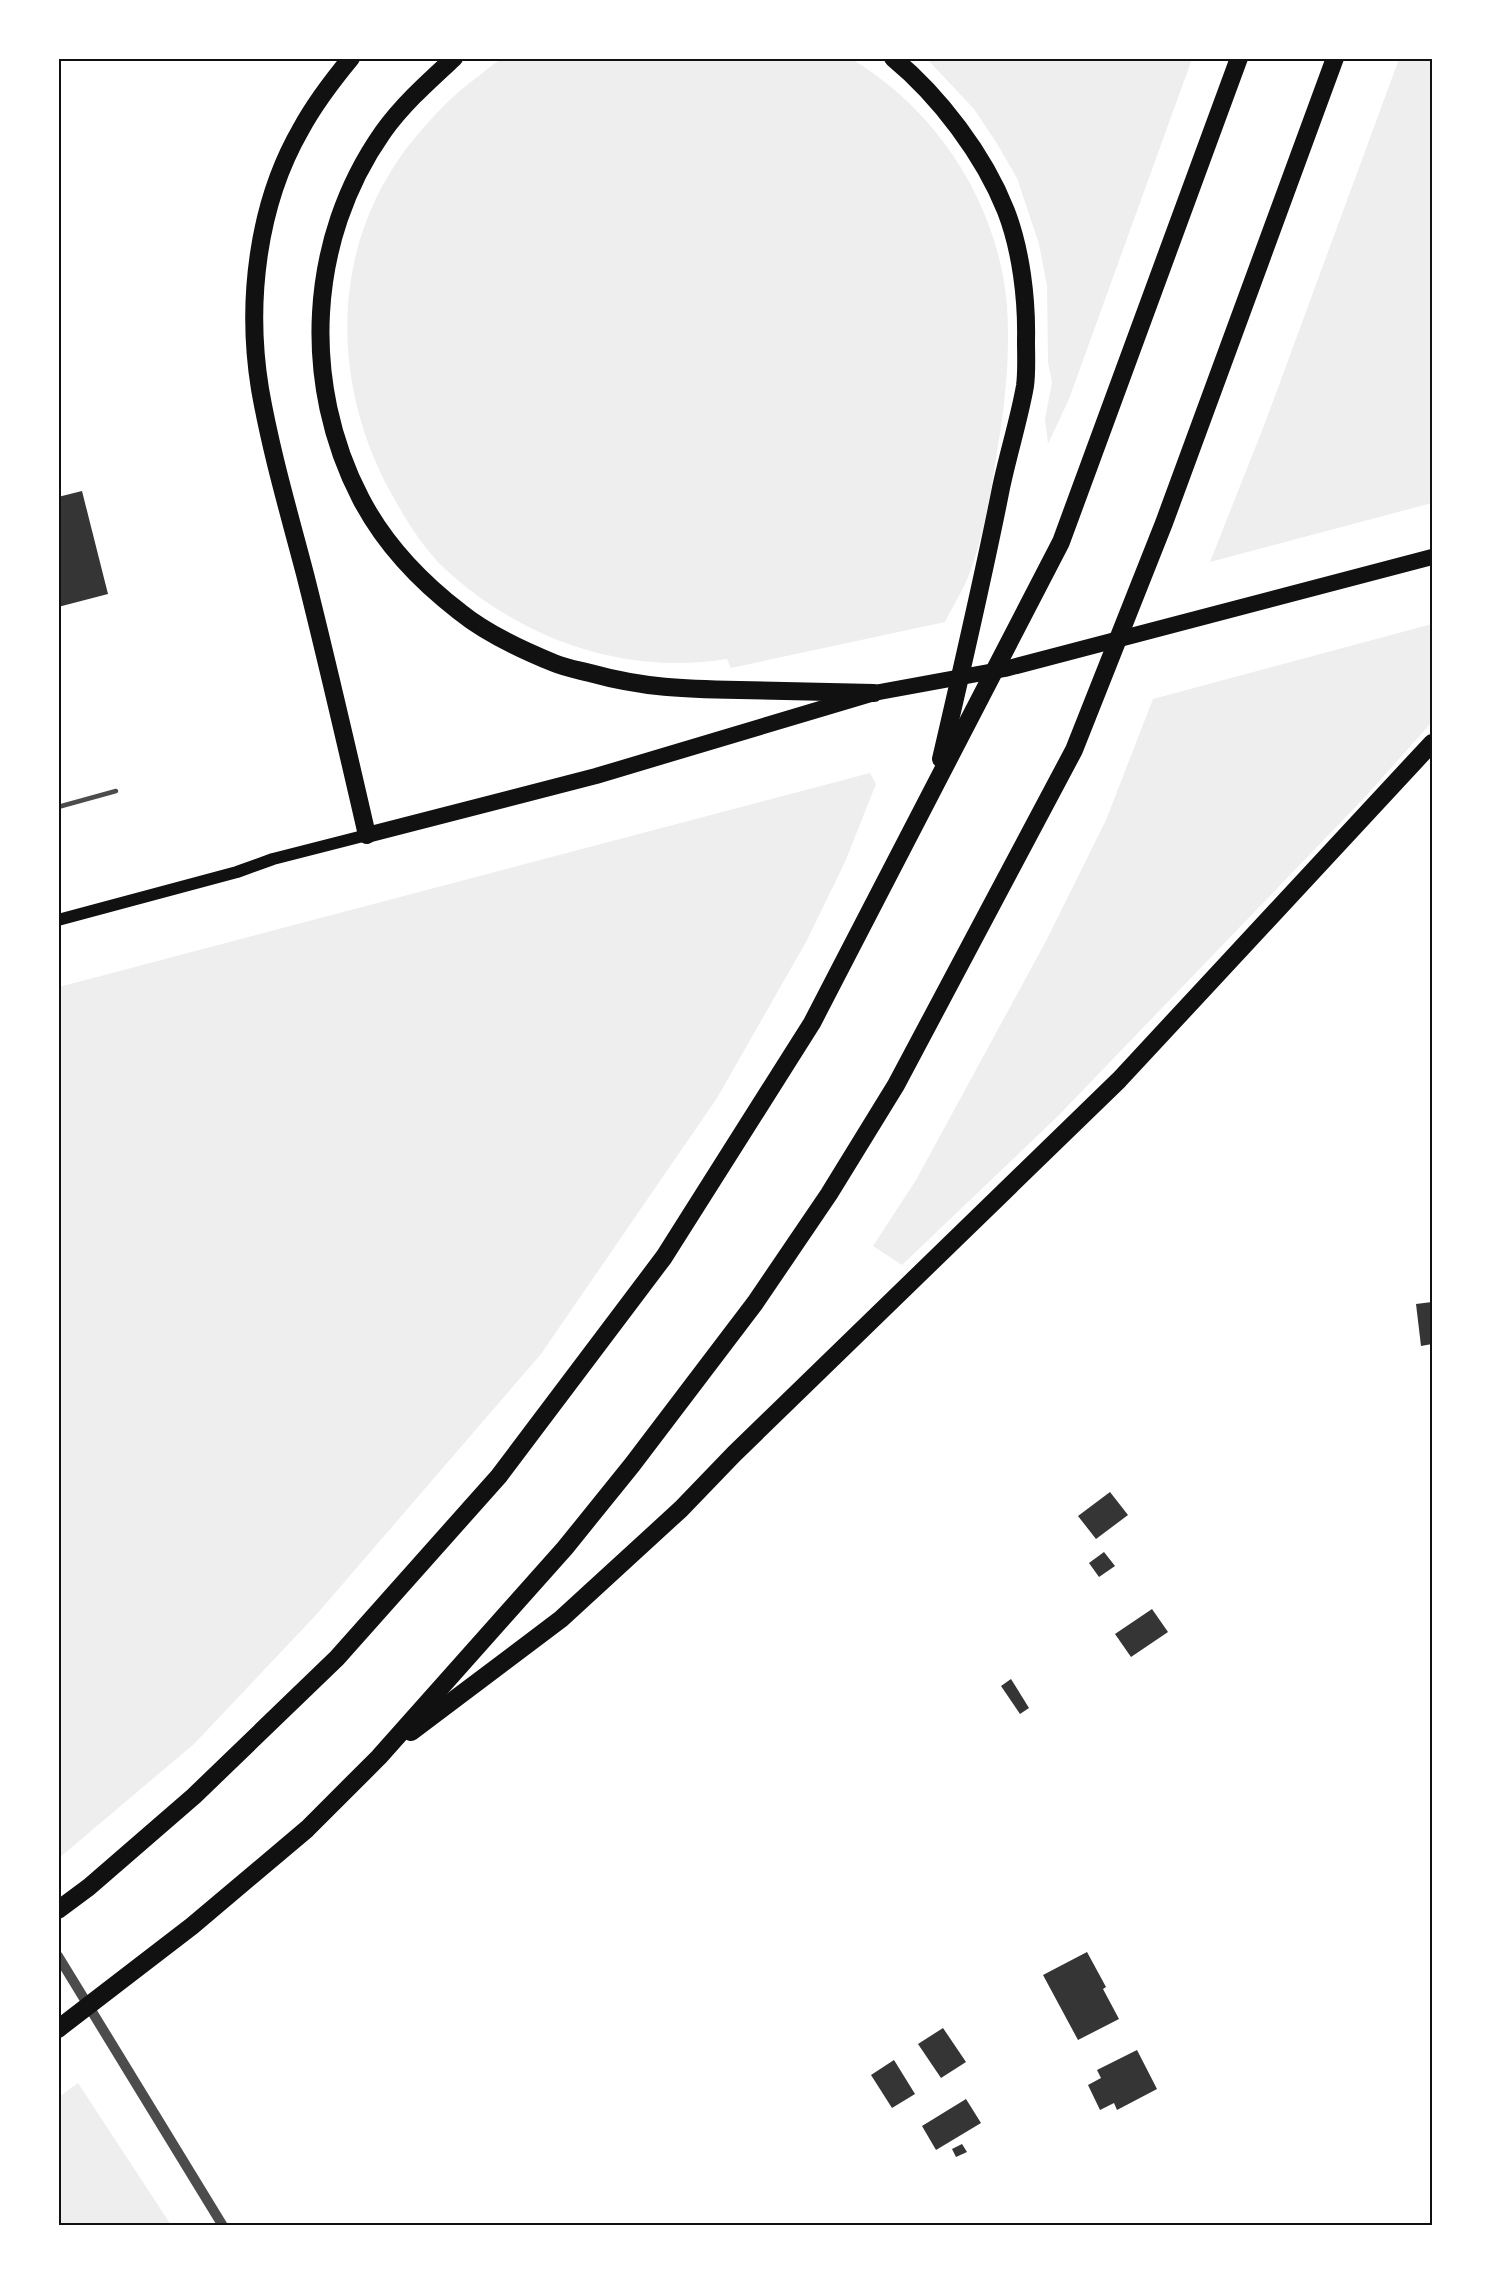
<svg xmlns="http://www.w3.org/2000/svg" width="1491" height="2284" font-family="'Noto Sans',sans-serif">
<rect width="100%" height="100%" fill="#fff"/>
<!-- green -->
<g fill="#eee">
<path d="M850,58c88,52 148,146 157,247 3,48 -1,94 -9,140 -6,42 -13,85 -27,124 -6,19 -18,36 -26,53l-214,46 -4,-9c-102,17 -206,-20 -282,-90 -23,-22 -39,-49 -54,-76 -61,-111 -61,-246 18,-348 22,-27 43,-50 71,-70 6,-5 13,-11 20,-15 11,-5 60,-2 75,-2 92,0 183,0 275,0z"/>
<path d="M927,59h265l-123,340 -21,45 -3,-25 7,-37 -4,-20 -1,-76 -8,-42 -22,-66 -21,-36 -22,-33z"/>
<path d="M1399,59h33v444l-222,59 55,-139z"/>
<path d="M1432,624v98l-67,75 -307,319 -156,149 -29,-19 43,-66 130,-239 60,-121 47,-121z"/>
<path d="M870,773l6,11 -31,78 -39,80 -89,156 -176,256 -225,261 -122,129 -135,114v-871z"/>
<path d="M78,2083l93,142h-112v-128z"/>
</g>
<!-- building -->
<g fill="#353535">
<path d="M82,491l26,103 -50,13v-110z"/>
<path d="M1432,1302v42l-11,2 -5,-42z"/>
<path d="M1110,1492l18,23 -32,24 -18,-23z"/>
<path d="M1104,1552l11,14 -16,11 -10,-14z"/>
<path d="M1152,1609l16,23 -37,25 -16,-23z"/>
<path d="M1011,1679l18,29 -9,6 -19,-28z"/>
<path d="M1087,1952l19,35 -3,2 16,30 -41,21 -35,-65z"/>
<path d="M943,2028l23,34 -25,16 -23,-34z"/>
<path d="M1137,2050l20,39 -40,21 -3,-7 -14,7 -12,-25 13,-7 -4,-8z"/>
<path d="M894,2060l21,34 -23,14 -21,-33z"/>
<path d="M966,2099l15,24 -45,27 -14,-24z"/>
<path d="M962,2144l5,8 -11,5 -4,-8z"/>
</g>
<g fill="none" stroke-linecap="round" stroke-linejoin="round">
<!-- service -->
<path stroke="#4c4c4c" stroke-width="4.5" d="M58,807l58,-16"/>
<!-- tertiary -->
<path stroke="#4c4c4c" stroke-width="10" d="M58,1956l165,270"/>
<!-- secondary -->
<path stroke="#111" stroke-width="12" d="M58,920l179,-48 36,-13 94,-24"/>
<!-- trunk -->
<path stroke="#111" stroke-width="16" d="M367,835l229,-59 278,-83 131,-24 427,-112"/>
<!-- motorway -->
<g stroke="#111" stroke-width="18">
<path d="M351,58c-19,23 -36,45 -50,71 -44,76 -55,174 -41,260 11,63 29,124 45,185 22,87 42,174 62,261"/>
<path d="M454,58c-25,23 -51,46 -71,74 -76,108 -82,252 -22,367 23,44 60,83 99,113 27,22 62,38 94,51 12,5 24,7 36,10 54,15 95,16 149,17 45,1 90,2 135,3"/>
<path d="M893,58c46,38 91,97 113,153 15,39 21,88 20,130 0,14 1,30 -1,45 -6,34 -17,68 -24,102 -18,91 -39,181 -60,271"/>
<path d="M411,1732l150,-113 120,-110 53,-55 385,-374 313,-337"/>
<path d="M58,1910l31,-23 105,-91 143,-138 162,-182 165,-219 148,-234 249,-481 178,-484"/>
<path d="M58,2029l134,-103 115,-97 72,-72 186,-209 67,-83 123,-162 74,-109 67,-109 178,-335 90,-227 171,-465"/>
</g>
</g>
<!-- border -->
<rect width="1491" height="2284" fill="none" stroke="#ffffff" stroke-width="120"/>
<rect x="60" y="60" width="1371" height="2164" fill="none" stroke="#111" stroke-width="2"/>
</svg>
